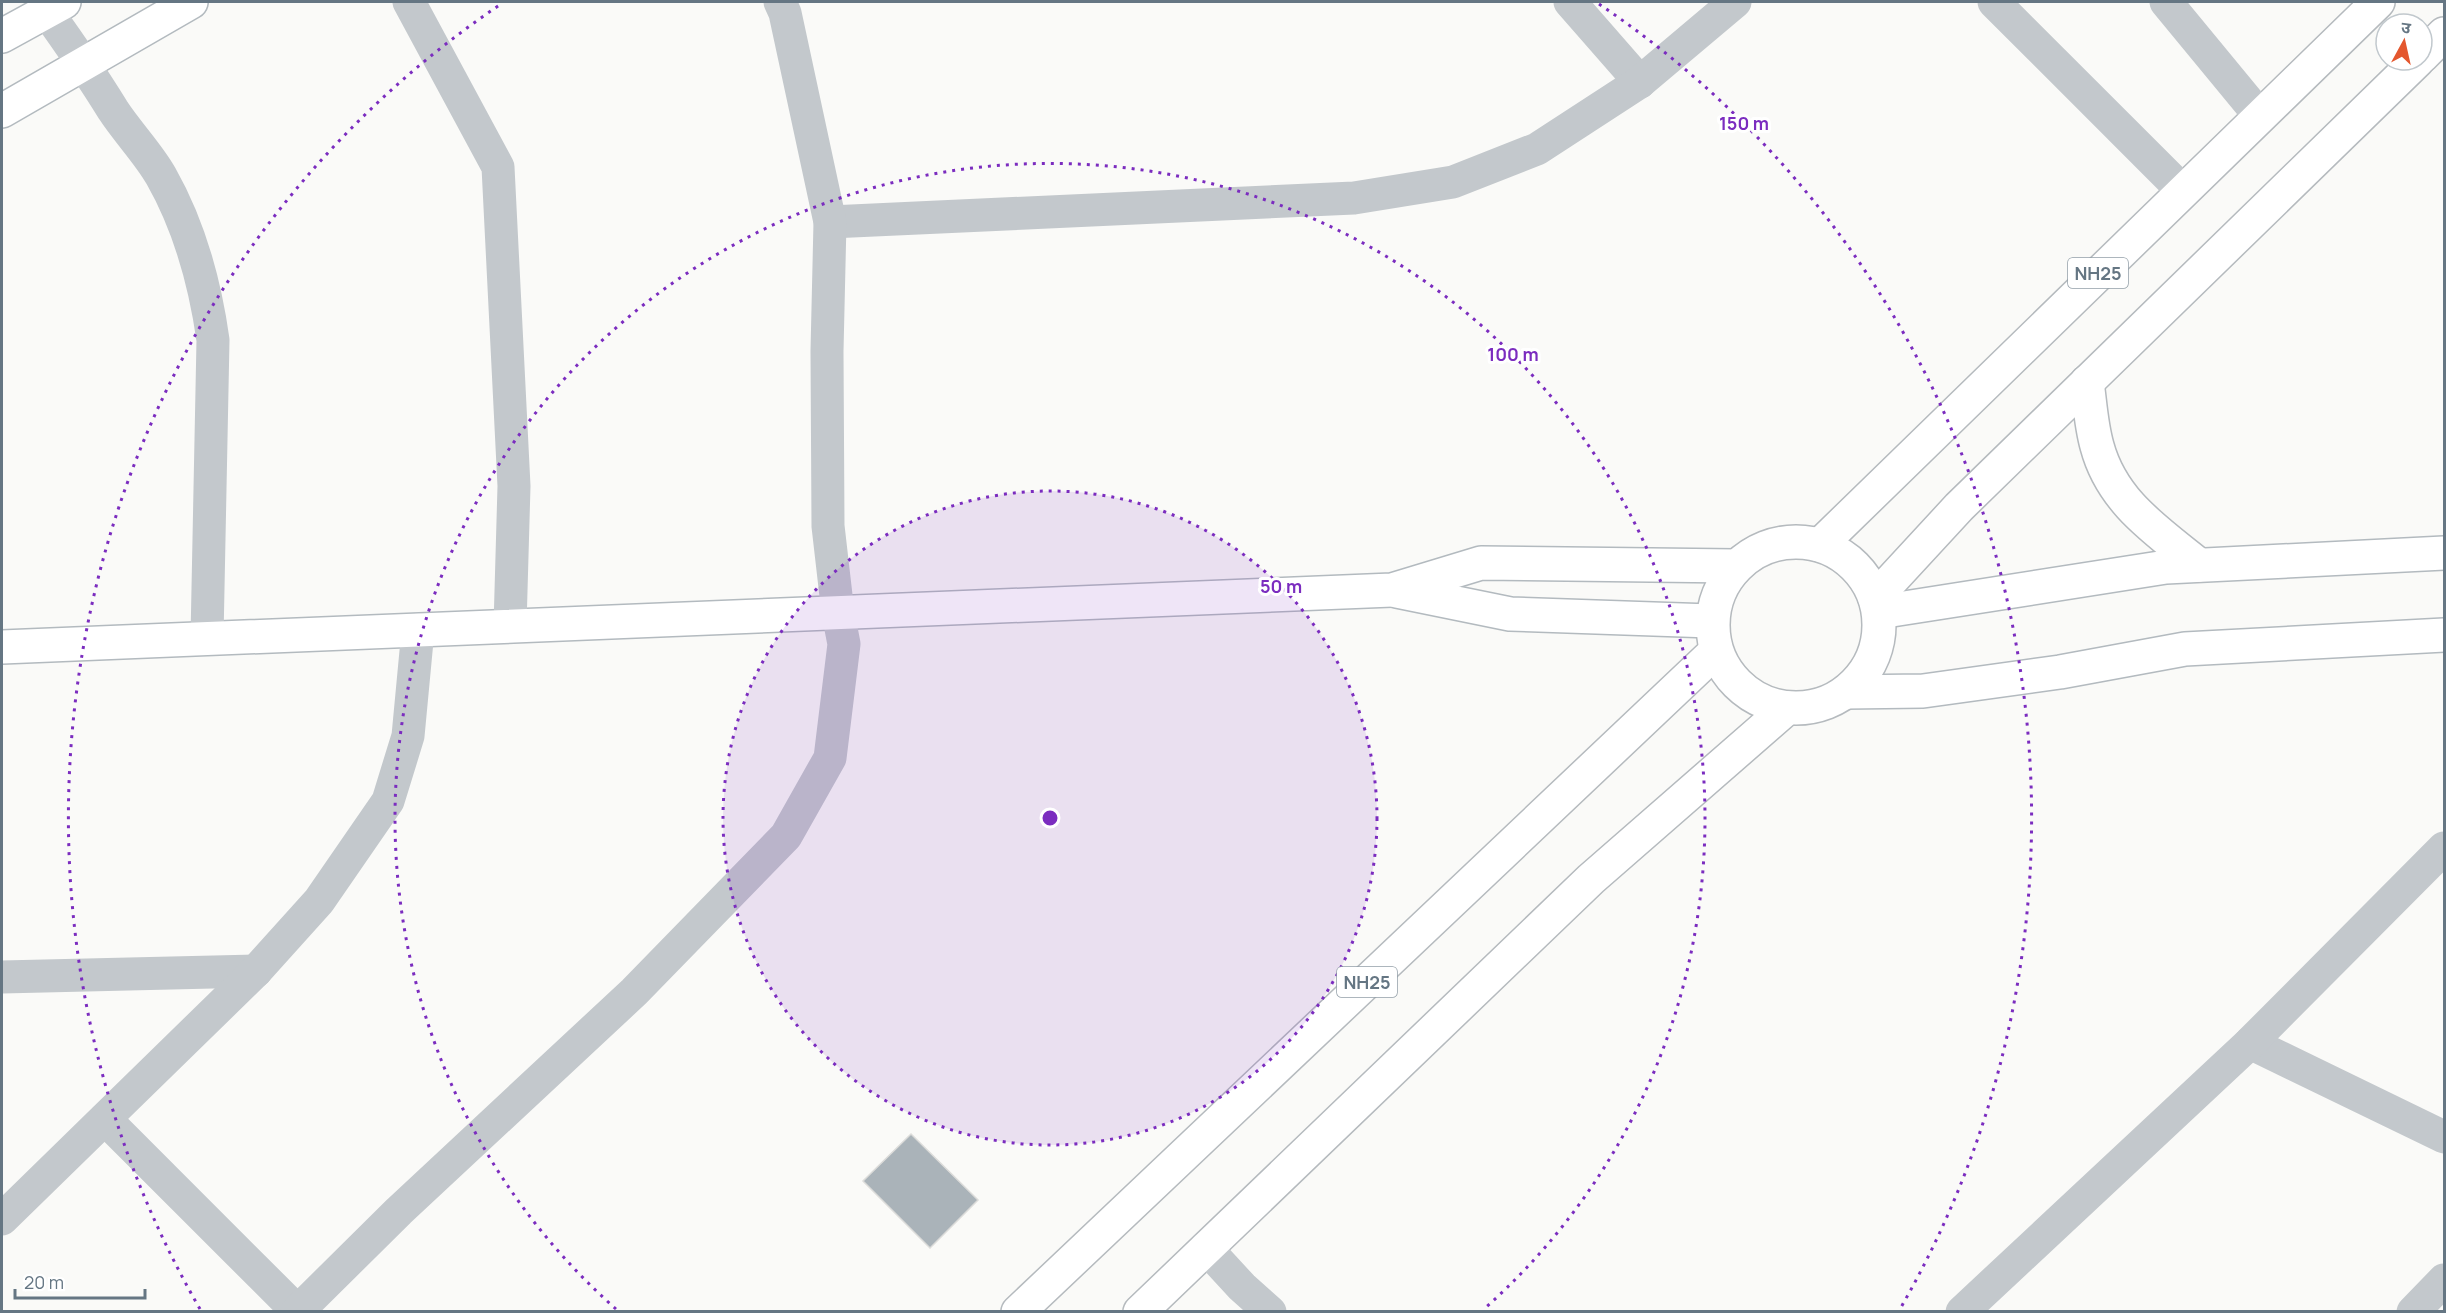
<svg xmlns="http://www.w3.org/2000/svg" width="2446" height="1313" font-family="Manrope,'Noto Sans Devanagari',sans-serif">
<rect width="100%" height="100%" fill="#fafaf8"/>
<!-- building -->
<path fill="#aab3b9" stroke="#dcdcda" stroke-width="1.5" d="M911,1134l67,66 -48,48 -67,-67z"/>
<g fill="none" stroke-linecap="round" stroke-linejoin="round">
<!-- secondary casing -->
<g stroke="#b3babf" stroke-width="36">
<g id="secondary">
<path d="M2,36l62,-34"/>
<path d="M2,111l189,-109"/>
<path d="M1397,591l113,23 201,7"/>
<path d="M1879,612l287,-45 278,-14"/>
<path d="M2,647l1390,-57 89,-27 255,3"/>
<path d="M1846,692l77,-1 137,-19 125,-23 259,-14"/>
</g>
</g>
<!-- primary casing -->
<g stroke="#b5babe" stroke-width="36">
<g id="primary">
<path d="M2422,56l22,-22"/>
<path d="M2087,382c3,21 4,43 10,64 15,56 59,84 102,119"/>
<circle cx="1796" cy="625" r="83"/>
<path d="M1820,545l558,-543"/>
<path d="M1875,598l84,-91 459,-447"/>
<path d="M1018,1312l698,-661"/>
<path d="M1140,1312l451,-433 196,-171"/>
</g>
</g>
<!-- street -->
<g stroke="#c3c8cc" stroke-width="33">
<path d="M409,2l89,165 16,319 -4,140"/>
<path d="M1570,2l70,80"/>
<path d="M1994,2l189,189"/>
<path d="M2166,2l94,114"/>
<path d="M47,12c23,32 45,64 66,98 15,23 35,43 48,66 29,51 44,107 52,164l-6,298"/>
<path d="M830,222l524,-24 99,-16 84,-33 103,-67 95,-80"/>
<path d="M2,977l254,-6"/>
<path d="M2250,1043l194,94"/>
<path d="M105,1119l192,192"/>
<path d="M2,1219l254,-248 63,-70 69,-100 20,-65 10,-106"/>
<path d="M1206,1248l36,39 28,25"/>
<path d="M297,1312l102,-101 235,-219 152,-156 44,-78 14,-114 -6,-31 -10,-87 -1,-175 3,-129 -45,-209 -5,-11"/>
<path d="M1962,1312l288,-269 194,-195"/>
<path d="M2413,1312l31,-32"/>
</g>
<!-- secondary -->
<use href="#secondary" stroke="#fff" stroke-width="33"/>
<!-- primary -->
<use href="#primary" stroke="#fff" stroke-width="33"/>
</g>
<!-- distance rings -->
<circle cx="1050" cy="818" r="327" fill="#7b2cbf" fill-opacity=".12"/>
<g fill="none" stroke="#7b2cbf" stroke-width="3" stroke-dasharray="3 6">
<circle cx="1050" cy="818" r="327"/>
<path d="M616 1309A655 655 0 1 1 1484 1309"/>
<path d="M200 1309A982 982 0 0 1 501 4M1599 4A982 982 0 0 1 1900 1309"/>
</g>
<g text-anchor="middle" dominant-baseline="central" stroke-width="6" stroke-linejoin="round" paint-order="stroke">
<!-- shield labels -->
<g fill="#fff" stroke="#939fa8" stroke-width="1.5">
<rect x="2068" y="258" width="60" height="30" rx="4.5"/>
<rect x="1337" y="967" width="60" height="30" rx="4.5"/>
</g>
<g font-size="18" font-weight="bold" fill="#657683">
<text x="2098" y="273">NH25</text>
<text x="1367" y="982">NH25</text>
</g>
</g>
<circle cx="1050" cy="818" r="9" fill="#7b2cbf" stroke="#fff" stroke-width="3"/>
<g font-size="18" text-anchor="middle" font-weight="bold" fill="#7b2cbf" stroke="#fff" stroke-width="6" stroke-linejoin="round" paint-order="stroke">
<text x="1744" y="130">150 m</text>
<text x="1513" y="361">100 m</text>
<text x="1281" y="593">50 m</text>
</g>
<!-- border -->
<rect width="2446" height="1313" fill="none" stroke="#657683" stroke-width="6"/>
<!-- north arrow -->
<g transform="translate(2404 42) rotate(8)"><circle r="28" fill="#ffffff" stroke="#c1c8cd" stroke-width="1.5"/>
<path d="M0-4.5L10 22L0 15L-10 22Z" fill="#e4572e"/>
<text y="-9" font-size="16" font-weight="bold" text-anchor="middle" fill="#657683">उ</text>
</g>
<!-- scale -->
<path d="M15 1289v9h130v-9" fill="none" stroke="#657683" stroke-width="3"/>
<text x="24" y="1289" font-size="18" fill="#657683" stroke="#ffffff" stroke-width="4.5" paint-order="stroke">20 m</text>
</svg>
